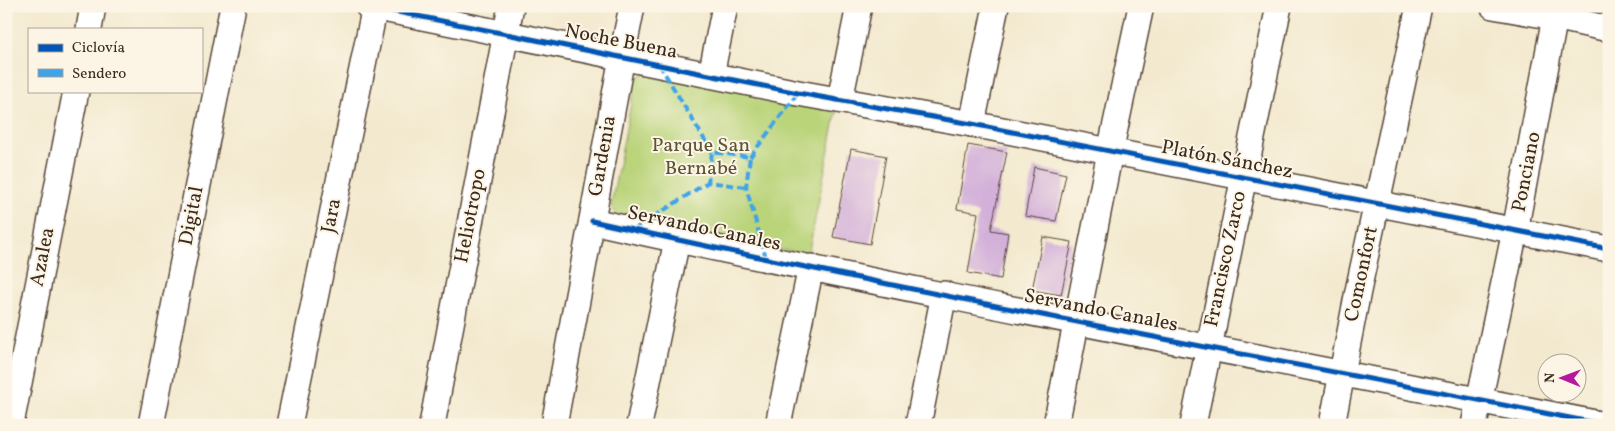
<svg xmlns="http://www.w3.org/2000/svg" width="1615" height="431" font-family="Vollkorn,serif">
<rect width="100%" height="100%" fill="#fcf5e5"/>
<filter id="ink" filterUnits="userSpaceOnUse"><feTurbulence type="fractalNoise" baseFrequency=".02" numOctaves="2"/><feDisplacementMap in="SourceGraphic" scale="10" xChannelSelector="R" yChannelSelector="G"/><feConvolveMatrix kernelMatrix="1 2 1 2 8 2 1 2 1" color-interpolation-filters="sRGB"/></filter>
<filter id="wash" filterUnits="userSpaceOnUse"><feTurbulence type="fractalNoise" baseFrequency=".0096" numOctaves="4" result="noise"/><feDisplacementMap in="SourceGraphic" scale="20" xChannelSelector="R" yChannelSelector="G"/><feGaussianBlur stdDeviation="1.12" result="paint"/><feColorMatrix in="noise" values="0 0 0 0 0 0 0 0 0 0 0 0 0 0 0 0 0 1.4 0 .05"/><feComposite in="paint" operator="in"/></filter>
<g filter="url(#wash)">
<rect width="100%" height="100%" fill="#f3e9cf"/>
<!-- green -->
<path fill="#bad47a" stroke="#7a7f4c" d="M650,71l187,38 -29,146 -191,-37 -6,-13 25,-127z"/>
<g id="blocks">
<!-- building -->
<g fill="#d3b0d9">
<path d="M968,145l39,7 -16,78 17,3 -7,46 -33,-6 10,-60 -21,-4z"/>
<path d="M851,149l35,7 -16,88 -37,-7z"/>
<path d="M1034,167l32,7 -10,47 -31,-5z"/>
<path d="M1043,237l29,5 -11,53 -29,-5z"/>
</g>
</g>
</g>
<g filter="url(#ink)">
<use href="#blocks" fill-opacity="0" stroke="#574739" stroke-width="1"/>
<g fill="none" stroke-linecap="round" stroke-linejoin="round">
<!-- minor casing -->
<g stroke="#574739" stroke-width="28">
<g id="minor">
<path d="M368,6l430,87 174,31 637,125"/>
<path d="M1493,6l62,11 54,12"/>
<path d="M89,29l4,-23"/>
<path d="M711,75l14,-69"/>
<path d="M840,100l19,-94"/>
<path d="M972,124l24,-118"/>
<path d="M592,221c336,75 675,137 1013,204"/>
<path d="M11,424l65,-333"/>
<path d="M151,425l82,-419"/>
<path d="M289,425l86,-419"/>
<path d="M432,425l79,-419"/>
<path d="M554,425l68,-368 10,-51"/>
<path d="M639,425l38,-185"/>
<path d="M778,425l33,-158"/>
<path d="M918,425l26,-131"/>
<path d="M1056,425l54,-273 31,-146"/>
<path d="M1193,425l86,-419"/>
<path d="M1332,425l26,-134 61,-285"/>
<path d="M1474,425l41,-194 42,-225"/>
</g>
</g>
<!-- minor -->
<use href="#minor" stroke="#fff" stroke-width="25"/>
<!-- quiet -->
<g stroke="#3fa3ea" stroke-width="4" stroke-dasharray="8 4" stroke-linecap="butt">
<path d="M659,64l53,88"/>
<path d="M750,157l48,-64"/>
<path d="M746,187l-38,-5 4,-30 38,5 -4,30 20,71"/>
<path d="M633,230l75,-48"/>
</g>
<!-- cycleway casing -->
<g stroke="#fcf5e5" stroke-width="8">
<g id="cycleway">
<path d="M368,6l430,87 174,31 637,125"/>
<path d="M592,221c336,75 675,137 1013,204"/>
</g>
</g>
<!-- cycleway -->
<use href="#cycleway" stroke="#0057b8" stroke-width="5"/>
</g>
</g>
<g text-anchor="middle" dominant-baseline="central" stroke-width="4" stroke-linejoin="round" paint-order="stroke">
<!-- street labels -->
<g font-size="20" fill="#3b2a1e" stroke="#fcf5e5">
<text transform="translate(621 42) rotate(11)">Noche Buena</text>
<text transform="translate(603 156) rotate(-80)">Gardenia</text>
<text transform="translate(1227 160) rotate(11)">Platón Sánchez</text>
<text transform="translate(1527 172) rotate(-79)">Ponciano</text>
<text transform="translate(192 216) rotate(-79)">Digital</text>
<text transform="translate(332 216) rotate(-79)">Jara</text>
<text transform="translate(471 216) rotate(-79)">Heliotropo</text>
<text transform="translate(704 229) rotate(12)">Servando Canales</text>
<text transform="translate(43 257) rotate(-79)">Azalea</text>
<text transform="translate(1226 259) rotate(-78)">Francisco Zarco</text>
<text transform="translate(1362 274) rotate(-78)">Comonfort</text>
<text transform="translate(1101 311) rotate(11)">Servando Canales</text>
</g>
<!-- park labels -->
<g font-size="20" fill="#5b5435" stroke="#fcf5e5">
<text x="701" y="146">Parque San<tspan x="701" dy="23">Bernabé</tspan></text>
</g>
</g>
<!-- margin -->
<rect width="1615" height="431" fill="none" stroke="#fcf5e5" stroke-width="25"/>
<!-- legend -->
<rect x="28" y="28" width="175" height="65" fill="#fcf5e5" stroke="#afa495"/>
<rect x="38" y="44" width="25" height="8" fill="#0057b8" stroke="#afa495"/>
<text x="72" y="52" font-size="15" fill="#3b2a1e">Ciclovía</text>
<rect x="38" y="69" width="25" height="8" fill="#3fa3ea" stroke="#afa495"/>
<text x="72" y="78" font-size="15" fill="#3b2a1e">Sendero</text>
<!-- north arrow -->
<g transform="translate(1562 378) rotate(271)"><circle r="24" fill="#fcf5e5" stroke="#afa495"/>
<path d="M0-4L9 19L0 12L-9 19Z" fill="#b5179e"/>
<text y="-8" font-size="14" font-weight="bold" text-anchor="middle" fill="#3b2a1e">N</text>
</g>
</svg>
